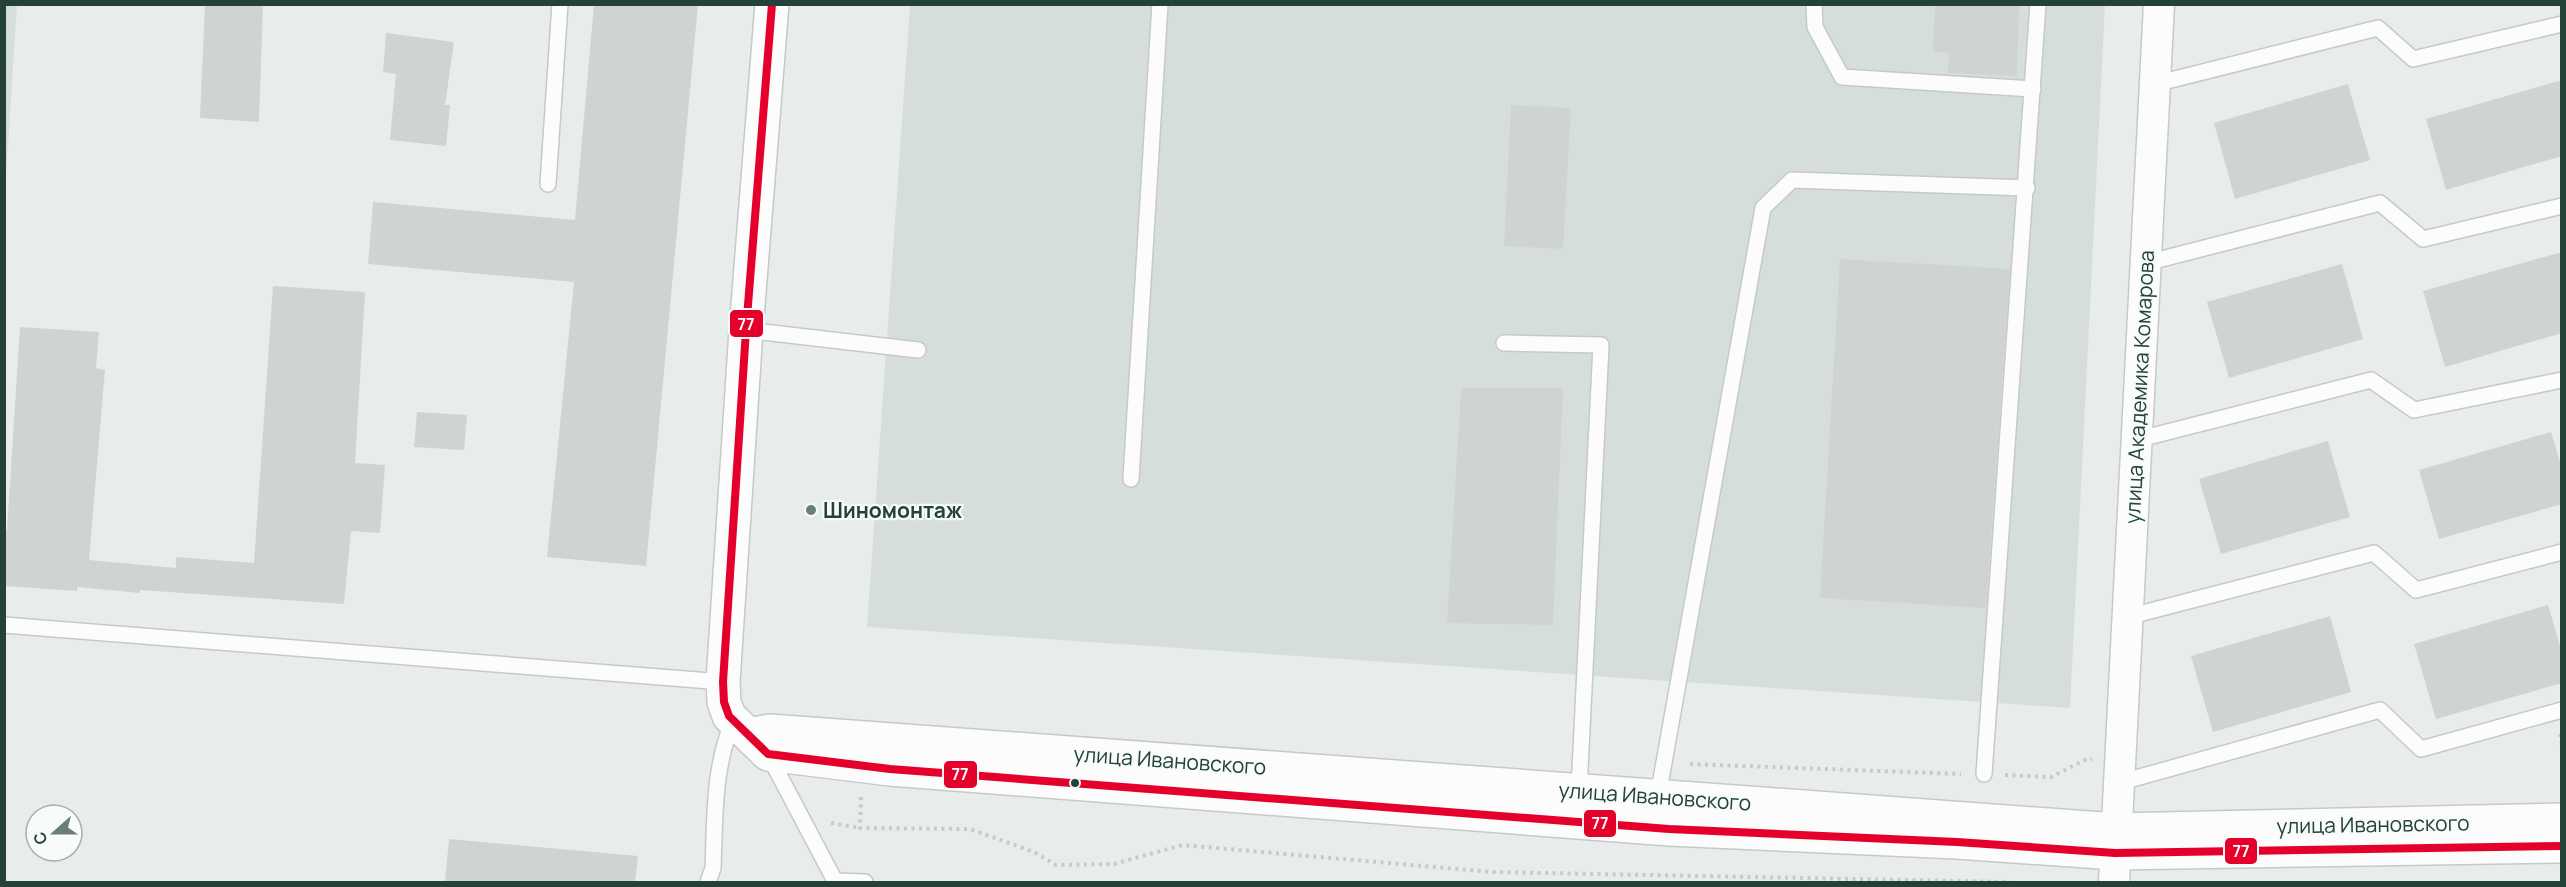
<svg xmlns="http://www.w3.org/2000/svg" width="2566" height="887" font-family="Manrope,sans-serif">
<rect width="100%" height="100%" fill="#e8edeb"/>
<!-- built -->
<g fill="#d6dedb">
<path d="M5,4l12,1 -12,186 -1,-186z"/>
<path d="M910,5h1195l-35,703 -1203,-81z"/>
</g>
<!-- building -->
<g fill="#cfd4d2">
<path d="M205,4h58l-4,118 -59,-4z"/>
<path d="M594,4h104l-52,562 -99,-9 27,-275 -206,-18 5,-62 202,18z"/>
<path d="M1935,4h84l-2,72 -69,-3 1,-20 -16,-1z"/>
<path d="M386,33l68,9 -9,63h5l-4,41 -56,-6 6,-66 -13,-2z"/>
<path d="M2562,80v76l-116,34 -20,-71z"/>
<path d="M2348,84l22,76 -135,39 -21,-76z"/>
<path d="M1511,105l60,3 -8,141 -59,-3z"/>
<path d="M2562,252v81l-117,34 -22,-76z"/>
<path d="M1840,259l170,10 -24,339 -166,-10z"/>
<path d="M2342,264l21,75 -134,39 -22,-76z"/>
<path d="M273,286l92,6 -10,171 30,2 -5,68 -29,-2 -7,73 -204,-14v3l-63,-6v4l-73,-5v-56h3l13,-203 79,5 -3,36 9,2 -16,190 87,8v-11l78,6z"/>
<path d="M1461,388h102l-10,237 -106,-2z"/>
<path d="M417,412l50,3 -3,35 -50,-3z"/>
<path d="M2551,432l11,37v35l-123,35 -20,-69z"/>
<path d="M2328,441l22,76 -129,37 -22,-75z"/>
<path d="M2548,605l14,48v30l-126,36 -22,-75z"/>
<path d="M2330,616l21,76 -138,40 -22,-76z"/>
<path d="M449,839l189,17 -3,26h-190z"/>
</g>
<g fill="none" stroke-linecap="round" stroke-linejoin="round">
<!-- service casing -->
<g stroke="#c5cac8" stroke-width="18">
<g id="service">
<path d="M1814,4l1,23 27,50 191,12"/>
<path d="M2155,84l223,-56 35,31 149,-35"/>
<path d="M548,184l12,-180"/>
<path d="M2146,263l234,-60 43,36 139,-33"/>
<path d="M746,330l172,20"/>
<path d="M1504,343l97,2 -22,445"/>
<path d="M2136,440l235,-60 43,30 148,-30"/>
<path d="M1131,479l29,-475"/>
<path d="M2127,617l247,-64 42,37 146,-38"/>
<path d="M4,625l719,57"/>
<path d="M768,754l67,127 30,1"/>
<path d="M1984,774l54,-770"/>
<path d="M2118,783l262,-73 41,39 141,-39"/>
<path d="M1658,796l105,-588 29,-28 235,8"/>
<path d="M708,882l5,-14c2,-50 0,-99 20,-147"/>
</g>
</g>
<!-- minor casing -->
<g stroke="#c5cac8" stroke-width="33">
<path id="minor" d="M2114,882l45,-878"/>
</g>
<!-- tertiary casing -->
<g stroke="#c5cac8" stroke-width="36">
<g id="tertiary">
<path d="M772,4l-26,326 -23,352 1,20 5,14 39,38 122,15 779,60 288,13 158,11 447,-7"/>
<path d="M749,735l21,-4 1346,99 446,-10"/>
</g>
</g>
<!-- path -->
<g stroke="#c3ccca" stroke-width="4" stroke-dasharray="3 4.5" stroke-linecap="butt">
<path d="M2560,734l2,11"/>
<path d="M1690,764l271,10"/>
<path d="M2005,775l46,2 36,-18h5"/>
<path d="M861,797l-1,31 110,1 64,23 22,13 58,-1 68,-19 310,27 519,10"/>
<path d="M831,823l29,5"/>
</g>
<!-- service -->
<use href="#service" stroke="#fcfcfc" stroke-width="15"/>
<!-- minor -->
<use href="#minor" stroke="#fcfcfc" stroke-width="30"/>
<!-- tertiary -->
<use href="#tertiary" stroke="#fcfcfc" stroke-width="33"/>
<!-- bus-1 casing -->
<g stroke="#f7fbf9" stroke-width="12">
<path id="bus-1" d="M772,4l-26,326 -23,352 1,20 5,14 39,38 122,15 779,60 288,13 158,11 447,-7"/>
</g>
<!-- bus-1 -->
<use href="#bus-1" stroke="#e4002b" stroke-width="8"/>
</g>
<!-- markers -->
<circle fill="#697e78" stroke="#f7fbf9" stroke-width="2" cx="811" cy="510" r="6"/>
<circle fill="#24423a" stroke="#f7fbf9" stroke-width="2" cx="1075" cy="783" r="5"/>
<g text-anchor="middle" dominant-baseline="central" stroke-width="4.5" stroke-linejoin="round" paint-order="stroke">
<!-- street labels -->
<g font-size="21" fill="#24423a" stroke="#f7fbf9">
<text transform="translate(2139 387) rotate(-87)">улица Академика Комарова</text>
<text transform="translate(1170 760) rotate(4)">улица Ивановского</text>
<text transform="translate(1655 796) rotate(4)">улица Ивановского</text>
<text transform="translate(2373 824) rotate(-1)">улица Ивановского</text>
</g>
<!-- poi labels -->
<g font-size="21" font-weight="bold" fill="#24423a" stroke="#f7fbf9" text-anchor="start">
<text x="823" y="510">Шиномонтаж</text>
</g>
</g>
<g stroke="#f7fbf9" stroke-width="2">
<rect x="729" y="309" width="35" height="29" rx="6" fill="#e4002b"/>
<rect x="943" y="760" width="35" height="29" rx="6" fill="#e4002b"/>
<rect x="1583" y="809" width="34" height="29" rx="6" fill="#e4002b"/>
<rect x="2224" y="837" width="34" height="28" rx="6" fill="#e4002b"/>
</g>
<g font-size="16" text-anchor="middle" font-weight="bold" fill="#fff">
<text x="746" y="330">77</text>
<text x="960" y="780">77</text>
<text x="1600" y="829">77</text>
<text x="2241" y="857">77</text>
</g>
<!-- border -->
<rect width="2566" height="887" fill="none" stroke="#24423a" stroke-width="12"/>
<!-- north arrow -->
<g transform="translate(54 833) rotate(249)"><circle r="28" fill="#f7fbf9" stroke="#a3b1ad" stroke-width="1.5"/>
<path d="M0-4.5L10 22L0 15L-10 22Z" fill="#697e78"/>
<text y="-9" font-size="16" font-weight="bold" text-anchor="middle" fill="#24423a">С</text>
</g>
</svg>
